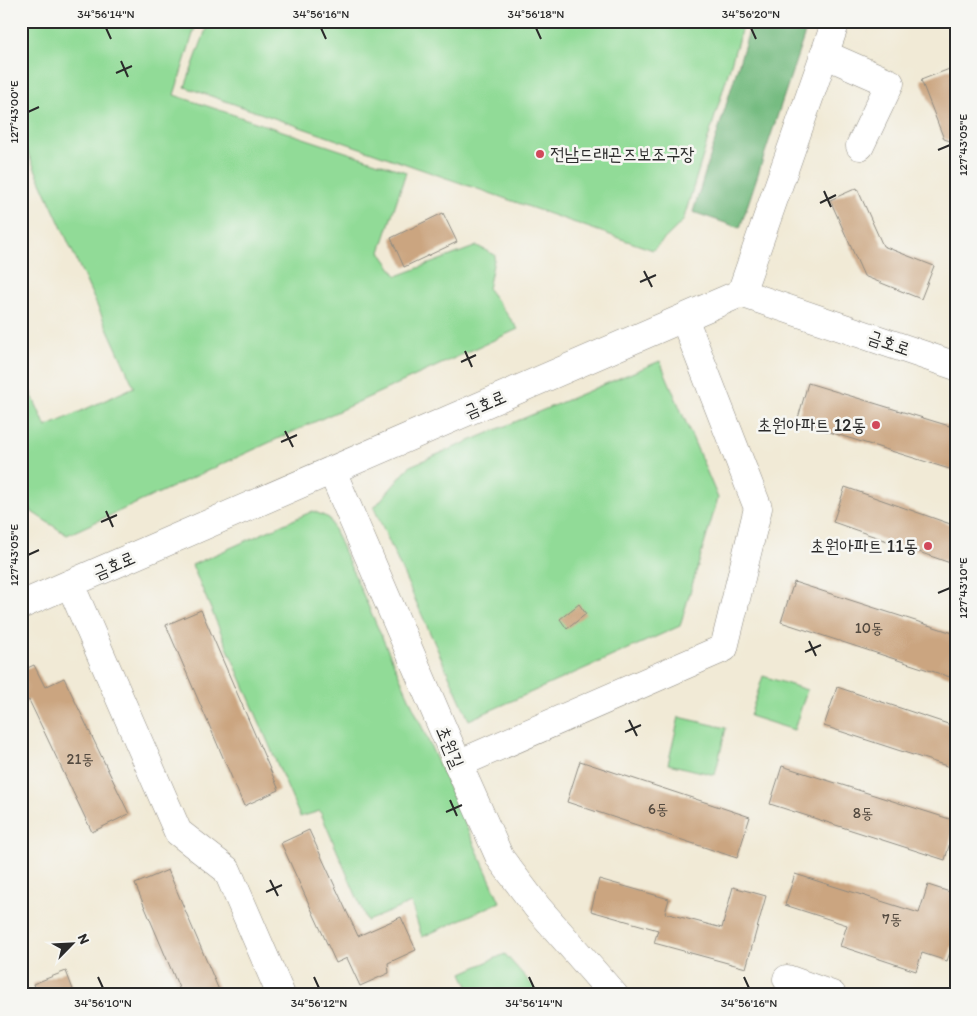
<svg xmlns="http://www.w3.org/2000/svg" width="977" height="1016" font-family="Itim,'Poor Story',sans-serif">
<rect width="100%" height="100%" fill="#f6f6f2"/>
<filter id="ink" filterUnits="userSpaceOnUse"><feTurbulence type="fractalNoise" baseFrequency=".02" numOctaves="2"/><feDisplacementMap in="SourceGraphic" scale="10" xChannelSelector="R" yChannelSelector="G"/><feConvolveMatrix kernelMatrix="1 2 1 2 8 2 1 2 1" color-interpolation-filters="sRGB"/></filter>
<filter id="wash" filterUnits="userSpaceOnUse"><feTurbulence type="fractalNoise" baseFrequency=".0096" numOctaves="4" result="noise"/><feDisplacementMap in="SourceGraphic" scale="20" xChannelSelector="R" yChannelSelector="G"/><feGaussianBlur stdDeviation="1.12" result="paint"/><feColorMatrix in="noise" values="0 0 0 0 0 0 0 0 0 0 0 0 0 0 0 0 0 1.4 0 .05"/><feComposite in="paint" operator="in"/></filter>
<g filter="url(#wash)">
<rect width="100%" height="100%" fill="#f1ead6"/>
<!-- green -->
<g fill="#91db97" stroke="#5e8361">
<path d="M21,21h176l-23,74 232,77 -26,80 17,24 80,-30 18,9 -7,34 30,40 -451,206 -35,-23 -11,-25v-103l5,-2 20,45 88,-40 -113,-249z"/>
<path d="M209,21h535l-61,200 -30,29 -468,-163z"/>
<path d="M660,361l58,137 -38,128 -211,94 -95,-212 36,-42z"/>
<path d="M313,511l16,7 171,384 -78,35 -11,-34 -44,18 -47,-110 -20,6 -108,-252z"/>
<path d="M763,676l44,14 -13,40 -44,-14z"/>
<path d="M679,717l47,11 -11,47 -47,-11z"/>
<path d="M505,954l36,41h-69l-10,-22z"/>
</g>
<!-- forest -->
<path fill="#74bb80" stroke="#507356" d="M752,21h57l-69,207 -47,-16z"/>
<g id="blocks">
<!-- building -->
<g fill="#cba580">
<path d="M952,68l4,9v66l-12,-4 -23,-59z"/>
<path d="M857,188l26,58 51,20 -13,33 -57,-23 -34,-76z"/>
<path d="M443,213l14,29 -53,25 -13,-29z"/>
<path d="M808,383l148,45v43l-159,-49z"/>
<path d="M845,487l111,39v39l-123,-43z"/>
<path d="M794,582l162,52v45l-175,-57z"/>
<path d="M579,604l7,10 -19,15 -7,-10z"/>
<path d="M201,610l78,180 -35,16 -78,-181z"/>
<path d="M34,665l11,22 19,-9 65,136 -37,18 -63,-132 -8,5v-34z"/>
<path d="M837,687l117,39 2,-4v47l-132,-43z"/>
<path d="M580,761l170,56 -13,41 -170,-56z"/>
<path d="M782,766l174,55 -11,39 -175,-56z"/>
<path d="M309,830l49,106 43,-19 15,33 -28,13 1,10 -29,13 -13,-28 -11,5 -55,-120z"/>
<path d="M168,870l53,125h-39l-47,-111z"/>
<path d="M795,874l124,39 9,-28 28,9v41l-9,26 -25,-8 -6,18 -76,-25 7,-21 -62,-20z"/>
<path d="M599,879l70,20 -4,14 57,15 11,-41 33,9 -20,72 -92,-25 4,-13 -67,-19z"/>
<path d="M66,971l9,24h-38l-4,-11z"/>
</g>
</g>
</g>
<g filter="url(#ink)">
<use href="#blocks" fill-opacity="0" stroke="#8e8a80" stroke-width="1"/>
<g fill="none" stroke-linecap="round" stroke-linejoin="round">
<!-- minor casing -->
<g stroke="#8e8a80" stroke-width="29">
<g id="minor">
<path d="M824,54l66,29 -30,63"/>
<path d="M741,293l95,-272"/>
<path d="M332,471l126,293 42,94 37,49 77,88"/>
<path d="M70,584l108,248 49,38 54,125"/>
<path d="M21,605l720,-312 215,73"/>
<path d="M458,764l266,-116 34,-140 -74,-190"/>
<path d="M787,979l45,16"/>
</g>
</g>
<!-- minor -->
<use href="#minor" stroke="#fff" stroke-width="28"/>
</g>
</g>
<!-- ticks -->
<path fill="none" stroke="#2b2b2b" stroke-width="2" d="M106,28l5,11M321,28l5,11M536,28l5,11M751,28l5,11M121,61l7,16M116,73l16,-7M28,112l11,-5M938,150l12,-5M824,191l7,16M820,203l16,-8M644,271l8,16M640,282l16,-7M465,351l7,16M461,362l15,-7M285,431l8,16M281,442l16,-7M106,511l7,16M101,522l16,-7M28,555l11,-5M938,593l12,-5M809,641l7,15M805,652l16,-7M629,720l8,16M625,732l16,-7M450,800l7,16M446,812l16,-7M270,880l8,16M266,892l16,-7M98,977l5,11M314,977l5,11M529,977l5,11M744,977l5,11"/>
<!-- markers -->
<g fill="#d1495b" stroke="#f6f6f2" stroke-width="2">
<circle cx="540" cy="154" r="5"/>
<circle cx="876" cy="425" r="5"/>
<circle cx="928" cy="546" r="5"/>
</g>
<g text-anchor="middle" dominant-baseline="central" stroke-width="5" stroke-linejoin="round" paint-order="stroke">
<!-- number labels -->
<g font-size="15" fill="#534a40">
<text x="869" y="628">10동</text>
<text x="80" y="759">21동</text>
<text x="658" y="809">6동</text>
<text x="863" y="813">8동</text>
<text x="892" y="919">7동</text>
</g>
<!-- poi labels -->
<g font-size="18" fill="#2b2b2b" stroke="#f6f6f2" text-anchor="end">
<text x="550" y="154" text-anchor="start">전남드래곤즈보조구장</text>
<text x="866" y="425">초원아파트 12동</text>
<text x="918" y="546">초원아파트 11동</text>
</g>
<!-- street labels -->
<g font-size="18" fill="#2b2b2b" stroke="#f6f6f2">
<text transform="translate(889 343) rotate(19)">금호로</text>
<text transform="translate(485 404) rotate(-23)">금호로</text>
<text transform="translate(114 565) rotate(-23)">금호로</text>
<text transform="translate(450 747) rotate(67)">초원길</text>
</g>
</g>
<!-- margin -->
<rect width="977" height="1016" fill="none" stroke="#f6f6f2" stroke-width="55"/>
<!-- north arrow -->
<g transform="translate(72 944) rotate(66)" stroke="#f6f6f2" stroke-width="4" paint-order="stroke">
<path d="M0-4L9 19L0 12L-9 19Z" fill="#2b2b2b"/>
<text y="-8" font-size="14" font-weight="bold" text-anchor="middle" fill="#2b2b2b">N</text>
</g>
<rect x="28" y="28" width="922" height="960" fill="none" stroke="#2b2b2b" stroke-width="2"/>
<g font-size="12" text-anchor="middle" fill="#2b2b2b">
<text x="106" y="18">34°56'14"N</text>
<text x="321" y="18">34°56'16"N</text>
<text x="536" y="18">34°56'18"N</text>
<text x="751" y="18">34°56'20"N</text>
<text transform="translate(14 112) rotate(-90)" y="4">127°43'00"E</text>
<text transform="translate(963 145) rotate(-90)" y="4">127°43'05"E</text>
<text transform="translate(14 555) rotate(-90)" y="4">127°43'05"E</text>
<text transform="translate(963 588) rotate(-90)" y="4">127°43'10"E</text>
<text x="103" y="1007">34°56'10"N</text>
<text x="319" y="1007">34°56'12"N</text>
<text x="534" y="1007">34°56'14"N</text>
<text x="749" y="1007">34°56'16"N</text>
</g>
</svg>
